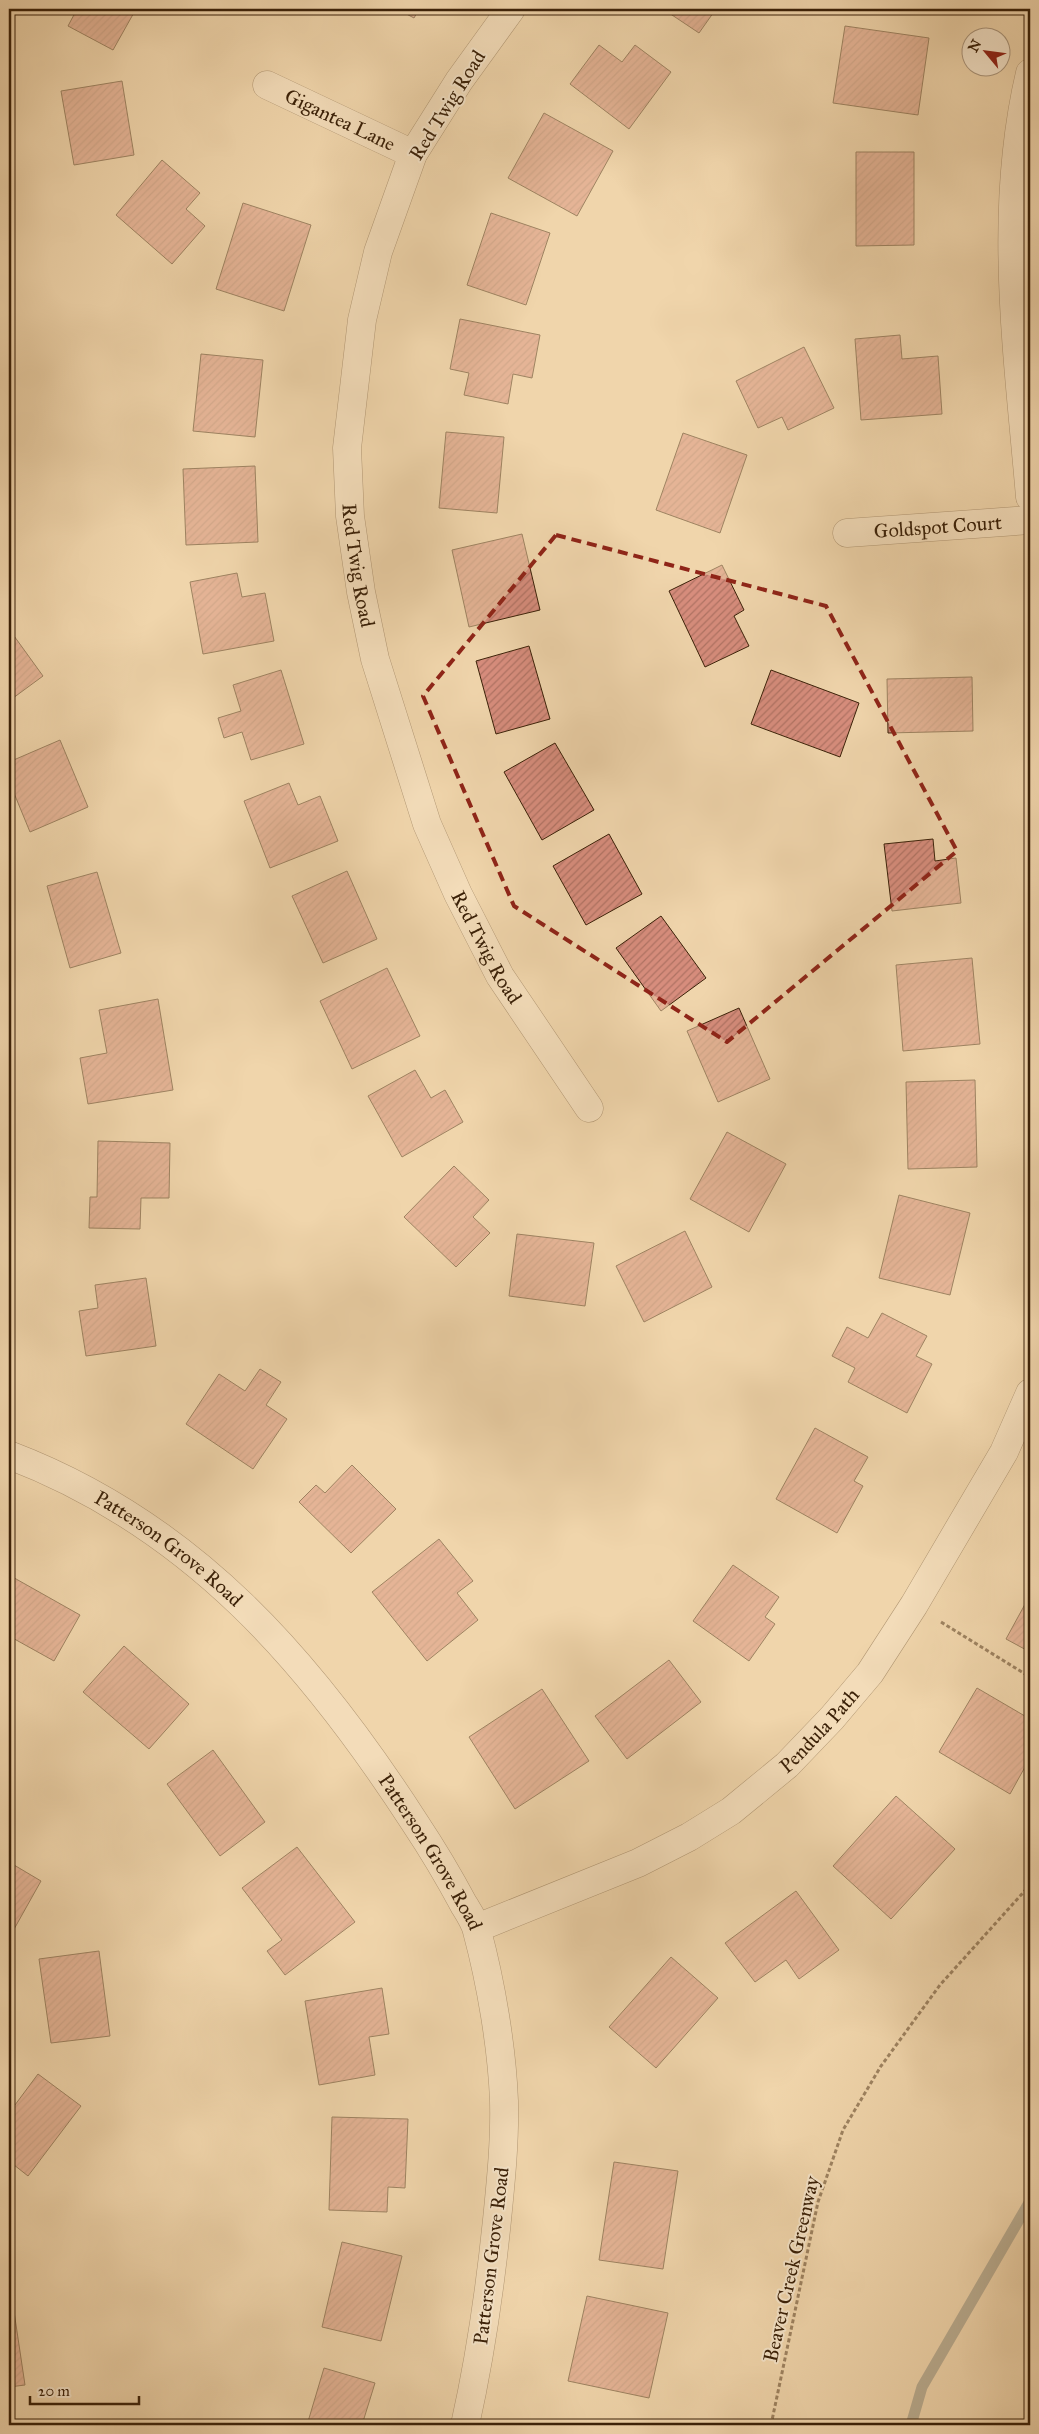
<svg xmlns="http://www.w3.org/2000/svg" width="1039" height="2434" font-family="'IM FELL Great Primer',serif">
<defs>
<pattern id="building-hatch" width="6" height="6" patternUnits="userSpaceOnUse" patternTransform="scale(1.25)"><rect width="6" height="6" fill="#d78d7d"/><path d="M-1 1l2-2M0 6l6-6M5 7l2-2" fill="none" stroke="#b07364"/></pattern>
</defs>
<rect width="100%" height="100%" fill="#f0d5ac"/>
<filter id="stains"><feTurbulence type="fractalNoise" baseFrequency=".004" numOctaves="4"/><feColorMatrix values="0 0 0 0 .2 0 0 0 0 .09 0 0 0 0 .02 0 0 0 .5 -.17"/></filter>
<radialGradient id="worn" r=".72"><stop offset=".6" stop-color="#630" stop-opacity="0"/><stop offset="1" stop-color="#630" stop-opacity=".3"/></radialGradient>
<g fill="none" stroke-linecap="round" stroke-linejoin="round">
<!-- stream -->
<path stroke="#777a70" stroke-width="11" d="M911,2425l11,-38 108,-186"/>
</g>
<!-- building -->
<g fill="url(#building-hatch)" stroke="#3b2108">
<path d="M77,9h59l-23,41 -45,-24z"/>
<path d="M397,9h22l-5,9z"/>
<path d="M663,9h53l-17,24z"/>
<path d="M845,26l84,12 -11,77 -85,-12z"/>
<path d="M599,45l23,17 13,-17 36,27 -42,57 -59,-45z"/>
<path d="M122,81l12,74 -60,10 -13,-74z"/>
<path d="M544,113l69,38 -36,65 -69,-38z"/>
<path d="M856,152h58v93l-58,1z"/>
<path d="M162,160l38,33 -14,16 19,17 -33,38 -56,-49z"/>
<path d="M243,203l68,22 -27,86 -68,-22z"/>
<path d="M491,213l59,20 -24,72 -59,-20z"/>
<path d="M460,319l80,16 -8,43 -19,-4 -5,30 -44,-9 5,-22 -19,-4z"/>
<path d="M900,335l2,24 36,-3 4,58 -81,6 -6,-81z"/>
<path d="M804,347l30,61 -46,22 -6,-13 -24,11 -22,-47z"/>
<path d="M201,354l62,6 -8,77 -62,-6z"/>
<path d="M446,432l58,5 -7,76 -58,-5z"/>
<path d="M683,433l64,22 -27,78 -64,-23z"/>
<path d="M255,466l3,76 -72,3 -3,-76z"/>
<path d="M522,534l18,76 -71,17 -17,-77z"/>
<path d="M722,565l22,45 -10,6 15,30 -44,21 -36,-76z"/>
<path d="M237,573l5,24 23,-4 9,48 -71,13 -13,-72z"/>
<path d="M9,629l34,47 -34,25z"/>
<path d="M529,646l21,73 -54,15 -20,-73z"/>
<path d="M281,670l23,74 -53,16 -9,-28 -18,6 -6,-20 23,-7 -8,-26z"/>
<path d="M771,670l88,33 -19,54 -89,-33z"/>
<path d="M972,677l1,54 -85,2 -1,-54z"/>
<path d="M60,740l28,67 -58,25 -21,-51v-19z"/>
<path d="M555,743l39,67 -52,30 -38,-68z"/>
<path d="M289,783l9,22 22,-9 18,45 -68,27 -26,-67z"/>
<path d="M609,834l33,60 -56,31 -33,-59z"/>
<path d="M933,839l2,22 21,-3 5,45 -69,8 -8,-67z"/>
<path d="M347,871l30,68 -54,24 -31,-67z"/>
<path d="M97,872l24,81 -51,15 -23,-82z"/>
<path d="M661,916l45,62 -45,33 -45,-63z"/>
<path d="M972,958l8,86 -77,7 -7,-86z"/>
<path d="M387,968l33,68 -68,33 -32,-68z"/>
<path d="M158,999l15,91 -85,14 -8,-46 27,-5 -8,-43z"/>
<path d="M739,1008l31,71 -52,23 -31,-71z"/>
<path d="M415,1070l16,28 14,-8 18,32 -61,35 -34,-61z"/>
<path d="M975,1080l2,87 -69,2 -2,-87z"/>
<path d="M727,1132l59,32 -37,68 -59,-33z"/>
<path d="M98,1141l72,2 -1,55h-28l-1,31 -51,-1 1,-31h7z"/>
<path d="M454,1166l35,34 -16,17 17,16 -34,34 -52,-50z"/>
<path d="M899,1195l71,18 -20,82 -71,-17z"/>
<path d="M685,1231l27,56 -68,35 -28,-56z"/>
<path d="M517,1234l77,9 -9,63 -76,-10z"/>
<path d="M146,1278l10,68 -70,10 -7,-45 19,-3 -3,-23z"/>
<path d="M882,1313l45,23 -11,20 16,8 -25,49 -59,-31 7,-14 -23,-12 15,-29 21,11z"/>
<path d="M260,1369l21,13 -15,23 21,14 -34,50 -67,-45 33,-50 26,17z"/>
<path d="M815,1428l53,29 -14,24 9,5 -26,47 -61,-34z"/>
<path d="M352,1465l44,44 -45,44 -52,-51 17,-17 9,8z"/>
<path d="M439,1539l34,42 -16,12 21,27 -51,41 -55,-69z"/>
<path d="M733,1565l46,32 -14,20 10,7 -26,37 -56,-40z"/>
<path d="M9,1575l71,40 -26,46 -45,-25z"/>
<path d="M1030,1595v57l-24,-13z"/>
<path d="M124,1646l65,58 -40,45 -66,-57z"/>
<path d="M669,1660l32,42 -74,57 -32,-43z"/>
<path d="M977,1688l53,31v39l-20,36 -71,-42z"/>
<path d="M542,1689l47,72 -74,48 -46,-72z"/>
<path d="M213,1750l52,72 -45,34 -53,-72z"/>
<path d="M896,1796l59,53 -64,70 -58,-53z"/>
<path d="M297,1847l58,75 -70,53 -18,-24 15,-11 -40,-52z"/>
<path d="M9,1862l32,19 -28,50 -4,-3z"/>
<path d="M796,1891l43,59 -40,29 -13,-19 -31,22 -30,-39z"/>
<path d="M99,1951l11,85 -59,7 -12,-84z"/>
<path d="M671,1957l47,41 -62,70 -47,-41z"/>
<path d="M382,1988l7,46 -20,3 6,38 -56,10 -14,-84z"/>
<path d="M38,2074l43,32 -53,70 -19,-15v-48z"/>
<path d="M332,2117l76,2 -3,69 -17,-1 -1,25 -58,-2z"/>
<path d="M614,2162l64,9 -15,98 -64,-9z"/>
<path d="M342,2242l60,14 -21,85 -59,-14z"/>
<path d="M587,2296l81,17 -19,85 -81,-17z"/>
<path d="M12,2298l13,87 -16,2v-88z"/>
<path d="M324,2368l51,15 -13,42h-55z"/>
</g>
<g fill="none" stroke-linecap="round" stroke-linejoin="round">
<!-- minor casing -->
<g stroke="#684e31" stroke-width="29">
<g id="minor">
<path id="s1" d="M511,9l-52,72 -46,73 -35,98 -16,68 -15,128 3,68 11,76 14,67 52,165 31,70 42,82 89,132"/>
<path d="M1030,73c-33,140 -12,282 0,424"/>
<path id="s2" d="M267,85l146,69"/>
<path id="s3" d="M847,533l183,-13"/>
<path id="s4" d="M9,1455c184,70 302,207 406,368 18,27 34,54 49,82 5,8 11,17 13,26 14,52 25,117 27,170 1,40 -3,79 -7,119 -7,69 -17,138 -32,205"/>
<path id="s5" d="M477,1928l161,-65 51,-26 42,-26 56,-46 45,-47 38,-45 44,-68 90,-153 26,-59"/>
</g>
</g>
<!-- path -->
<g stroke="#3b2108" stroke-width="3" stroke-dasharray="4 2.5" stroke-linecap="butt">
<path d="M941,1622l89,55"/>
<path d="M771,2425l47,-223 25,-72 38,-64 59,-81 90,-100"/>
</g>
<!-- minor -->
<use href="#minor" stroke="#f5e4c9" stroke-width="28"/>
</g>
<!-- marked area -->
<path d="M0 0H1039V2434H0ZM556,535l270,71 131,245 -230,191 -213,-136 -91,-210z" fill="#f0d5ac" fill-opacity=".55" fill-rule="evenodd"/>
<path fill="none" stroke="#8f2418" stroke-width="4" stroke-dasharray="10 6" stroke-linejoin="round" d="M556,535l270,71 131,245 -230,191 -213,-136 -91,-210z"/>
<g text-anchor="middle" dominant-baseline="central" stroke-width="4" stroke-linejoin="round" paint-order="stroke">
<!-- street labels -->
<g font-size="20" fill="#3b2108" stroke="#f5e4c9">
<text transform="translate(447 105) rotate(-58)">Red Twig Road</text>
<text stroke="none"><textPath href="#s2" startOffset="81">Gigantea Lane</textPath></text>
<text stroke="none"><textPath href="#s3" startOffset="91">Goldspot Court</textPath></text>
<text stroke="none"><textPath href="#s1" startOffset="596">Red Twig Road</textPath></text>
<text stroke="none"><textPath href="#s1" startOffset="1001">Red Twig Road</textPath></text>
<text stroke="none"><textPath href="#s4" startOffset="186">Patterson Grove Road</textPath></text>
<text stroke="none"><textPath href="#s5" startOffset="400">Pendula Path</textPath></text>
<text stroke="none"><textPath href="#s4" startOffset="591">Patterson Grove Road</textPath></text>
<text transform="translate(491 2256) rotate(-83)">Patterson Grove Road</text>
<text transform="translate(791 2269) rotate(-77)">Beaver Creek Greenway</text>
</g>
</g>
<!-- margin -->
<rect width="1039" height="2434" fill="none" stroke="#f0d5ac" stroke-width="30"/>
<rect x="10" y="10" width="1019" height="2414" fill="none" stroke="#3b2108" stroke-width="2.5"/>
<rect x="15" y="15" width="1009" height="2404" fill="none" stroke="#3b2108"/>
<!-- north arrow -->
<g transform="translate(986 52) rotate(299)"><circle r="24" fill="#f5e4c9" stroke="#ab967c"/>
<path d="M0-4L9 19L0 12L-9 19Z" fill="#8f2418"/>
<text y="-8" font-size="14" font-weight="bold" text-anchor="middle" fill="#3b2108">N</text>
</g>
<!-- scale -->
<path d="M30 2396v8h109v-8" fill="none" stroke="#3b2108" stroke-width="2.5"/>
<text x="38" y="2396" font-size="15" fill="#3b2108" stroke="#f5e4c9" stroke-width="4" paint-order="stroke">20 m</text>
<rect width="100%" height="100%" filter="url(#stains)"/>
<rect width="100%" height="100%" fill="url(#worn)"/>
</svg>
